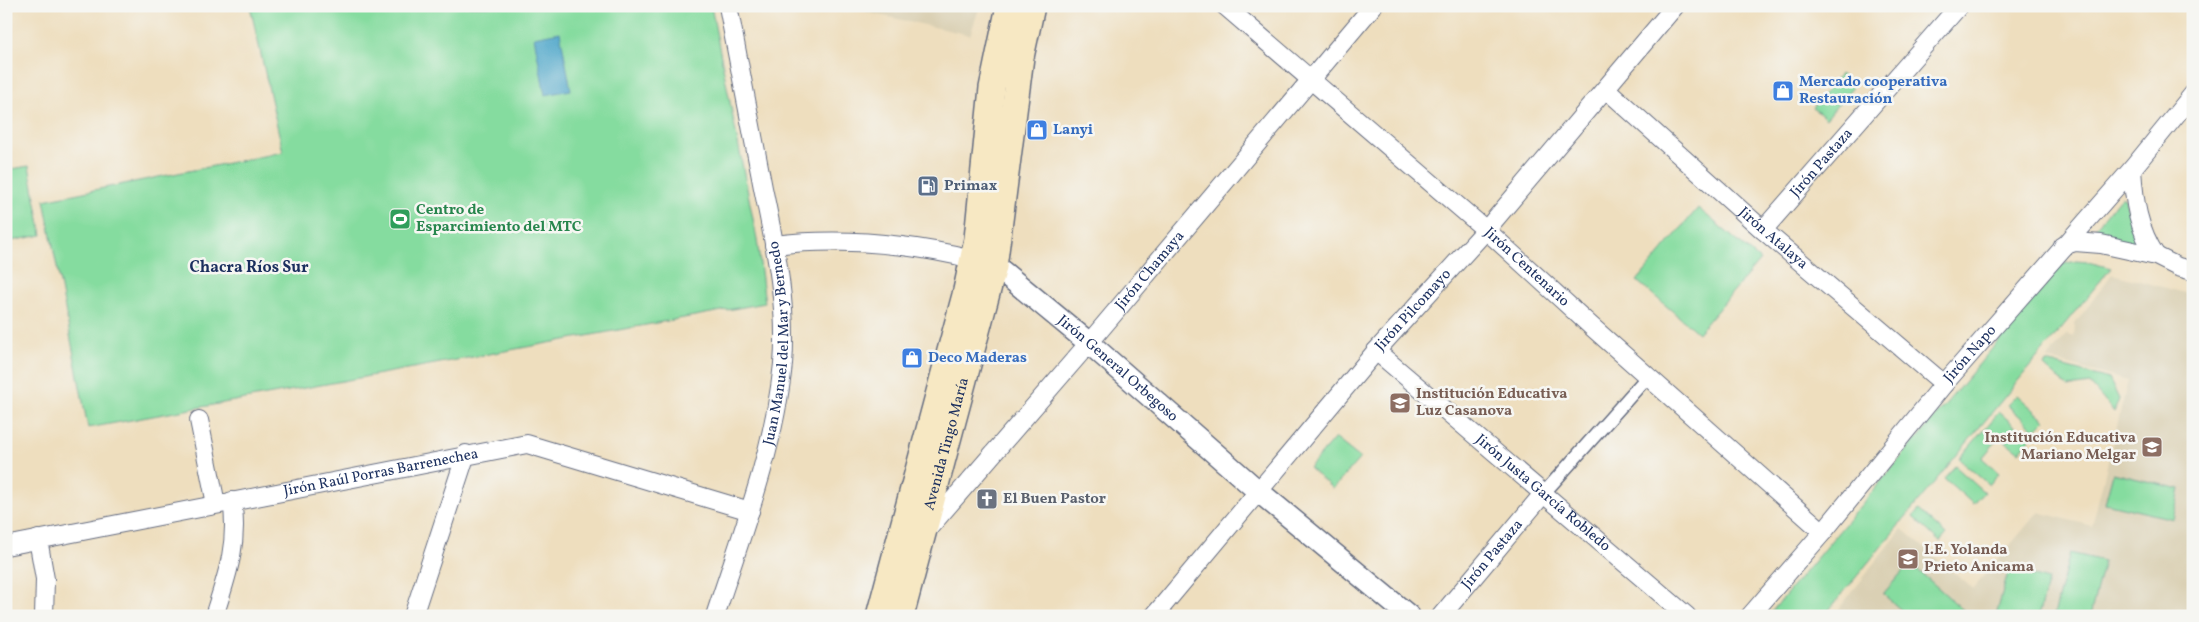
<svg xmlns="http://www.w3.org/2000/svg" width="2199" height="622" font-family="Vollkorn,serif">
<rect width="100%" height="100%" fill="#f6f6f2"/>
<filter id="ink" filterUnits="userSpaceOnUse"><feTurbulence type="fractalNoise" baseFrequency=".02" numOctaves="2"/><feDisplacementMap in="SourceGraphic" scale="10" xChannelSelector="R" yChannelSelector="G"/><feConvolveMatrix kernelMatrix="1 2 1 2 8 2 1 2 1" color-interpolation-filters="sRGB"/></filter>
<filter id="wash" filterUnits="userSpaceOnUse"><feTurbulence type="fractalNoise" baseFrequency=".0096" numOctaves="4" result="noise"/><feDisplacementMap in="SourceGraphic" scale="20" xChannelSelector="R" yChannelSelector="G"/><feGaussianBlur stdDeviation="1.12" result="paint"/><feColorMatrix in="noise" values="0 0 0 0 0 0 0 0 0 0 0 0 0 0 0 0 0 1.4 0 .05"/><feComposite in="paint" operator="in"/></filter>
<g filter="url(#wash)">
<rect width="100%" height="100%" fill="#eedebe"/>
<!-- built -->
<g fill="#dad0b4">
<path d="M865,6h115l-10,29 -104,-23z"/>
<path d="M2112,274l81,21v321h-360l69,-87 71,60 65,-77 54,14 36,-145 -81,-22 20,-25 7,3 1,-13z"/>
</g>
<!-- green -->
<g fill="#85dc9f" stroke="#50867e">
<path d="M250,6h461l46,233 8,64 -677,125 -44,-228 239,-48z"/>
<path d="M1840,74l14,11 -28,34 -13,-11z"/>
<path d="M29,166l13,69 -36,7v-72z"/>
<path d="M2121,197l4,2c2,11 12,40 12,47l-38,-8 -4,-4v-6z"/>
<path d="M1698,208l62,52 -62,73 -61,-52z"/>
<path d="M2076,261l12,1 23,6 -287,348h-56l295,-352z"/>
<path d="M2046,362l63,17 10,20 -5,13 -24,-28 -22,3 -24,-21z"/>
<path d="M2017,395l28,25 -10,10 -28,-25z"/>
<path d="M1999,412l31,27 -11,13 -19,-15 -18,21 17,15 -10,12 -30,-26z"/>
<path d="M1335,438l25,20 -27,31 -24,-21z"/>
<path d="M1955,466l29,26 -11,12 -29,-26z"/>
<path d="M2113,473l67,16 -7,30 -68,-16z"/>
<path d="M1919,510l27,25 -6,7 -27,-25z"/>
<path d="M2070,553l34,8 -14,55 -36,-1z"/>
<path d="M1910,563l60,53h-62l-25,-22z"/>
<path d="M2009,569l39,11 -10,36h-42z"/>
</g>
<!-- water -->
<path fill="#4ca5c9" stroke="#346a94" d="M560,32l11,58 -26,5 -11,-58z"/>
</g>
<g filter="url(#ink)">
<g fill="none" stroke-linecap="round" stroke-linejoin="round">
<!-- pedestrian casing -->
<g stroke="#656c80" stroke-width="15">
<path id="pedestrian" d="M1543,494l105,-118"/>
</g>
<!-- minor casing -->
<g stroke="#656c80" stroke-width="20">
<g id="minor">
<path id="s1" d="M1225,6l261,224 105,96 232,206"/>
<path id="s2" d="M1606,89l157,141 181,154"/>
<path d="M2132,169c2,32 6,60 24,87"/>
<path id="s3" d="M1763,230l196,-224"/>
<path d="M774,245c68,-8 132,-2 198,14"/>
<path d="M2063,246l12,-4 26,2 55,12 22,11 15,4"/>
<path id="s4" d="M1376,351l311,265"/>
<path d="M199,420l17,84"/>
<path id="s5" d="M927,530l162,-187 284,-337"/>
<path d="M38,539l7,40 -1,37"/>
<path id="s6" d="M6,546l521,-102 223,67"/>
<path d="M214,616c13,-40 25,-73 18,-115"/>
<path d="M413,616l53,-162"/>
<path id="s7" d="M715,616c27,-83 59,-165 68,-252 5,-59 -8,-118 -20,-176 -11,-60 -23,-121 -35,-182"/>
<path id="s8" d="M1154,616l222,-265 110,-121 189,-224"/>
<path id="s9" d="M1441,616l102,-122"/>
<path id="s10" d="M1750,616l73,-84 121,-148 188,-215 61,-75"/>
</g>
</g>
<!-- tertiary casing -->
<g stroke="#656c80" stroke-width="24">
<g id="tertiary">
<path id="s11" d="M980,262l23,10 86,71 169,148 151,125"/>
</g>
</g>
<!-- secondary casing -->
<g stroke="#656c80" stroke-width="28">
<g id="secondary">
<path d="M879,616l86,-321 12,-56 15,-151 17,-82"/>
<path id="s12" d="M901,616l93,-349 27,-210 11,-51"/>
</g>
</g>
<!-- pedestrian -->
<use href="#pedestrian" stroke="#fff" stroke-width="12"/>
<!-- minor -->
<use href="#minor" stroke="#fff" stroke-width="18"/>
<!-- tertiary -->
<use href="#tertiary" stroke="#fff" stroke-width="21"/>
<!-- secondary -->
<use href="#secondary" stroke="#f7e8c3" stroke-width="25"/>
</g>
</g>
<!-- icons -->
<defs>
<g id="shop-square" transform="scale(1.125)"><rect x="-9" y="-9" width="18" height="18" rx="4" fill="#3f7fe0" stroke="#f6f6f2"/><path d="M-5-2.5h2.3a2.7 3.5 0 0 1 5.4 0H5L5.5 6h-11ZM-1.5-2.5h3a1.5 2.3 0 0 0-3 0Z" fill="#fff"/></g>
<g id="fuel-square" transform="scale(1.125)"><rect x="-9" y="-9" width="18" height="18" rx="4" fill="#5c6f8a" stroke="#f6f6f2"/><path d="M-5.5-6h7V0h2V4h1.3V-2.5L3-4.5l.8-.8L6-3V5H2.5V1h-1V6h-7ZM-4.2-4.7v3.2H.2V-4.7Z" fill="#fff"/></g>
<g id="stadium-square" transform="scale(1.125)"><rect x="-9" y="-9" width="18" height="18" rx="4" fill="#2e9e5b" stroke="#f6f6f2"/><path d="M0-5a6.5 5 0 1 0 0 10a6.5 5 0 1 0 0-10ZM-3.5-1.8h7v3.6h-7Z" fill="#fff"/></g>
<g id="school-square" transform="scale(1.125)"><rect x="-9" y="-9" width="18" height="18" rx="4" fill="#8d6e63" stroke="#f6f6f2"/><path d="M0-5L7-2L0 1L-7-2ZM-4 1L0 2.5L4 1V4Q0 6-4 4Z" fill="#fff"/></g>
<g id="church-square" transform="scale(1.125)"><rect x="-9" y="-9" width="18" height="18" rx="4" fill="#6b7280" stroke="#f6f6f2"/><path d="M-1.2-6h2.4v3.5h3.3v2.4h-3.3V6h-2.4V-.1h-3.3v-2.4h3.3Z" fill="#fff"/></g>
</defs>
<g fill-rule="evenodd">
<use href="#shop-square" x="1783" y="91"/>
<use href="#shop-square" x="1037" y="130"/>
<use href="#fuel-square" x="928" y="186"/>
<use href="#stadium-square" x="400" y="219"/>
<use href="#shop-square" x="912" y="358"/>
<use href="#school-square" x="1400" y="403"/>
<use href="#school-square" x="2152" y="447"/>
<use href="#church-square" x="987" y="499"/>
<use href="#school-square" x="1908" y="559"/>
</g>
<g text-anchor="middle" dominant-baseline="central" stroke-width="5" stroke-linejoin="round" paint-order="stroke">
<!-- shop labels -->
<g font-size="15" font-weight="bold" fill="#366cbe" stroke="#f6f6f2" text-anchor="start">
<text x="1799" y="82">Mercado cooperativa<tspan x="1799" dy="17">Restauración</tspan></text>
<text x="1053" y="130">Lanyi</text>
<text x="928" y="358">Deco Maderas</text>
</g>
<!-- street labels -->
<g font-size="15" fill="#1b2f5e" stroke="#f6f6f2">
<text stroke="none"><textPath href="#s3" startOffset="89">Jirón Pastaza</textPath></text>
<text stroke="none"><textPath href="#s2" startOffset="224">Jirón Atalaya</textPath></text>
<text stroke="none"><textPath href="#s1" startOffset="399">Jirón Centenario</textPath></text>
<text stroke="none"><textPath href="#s5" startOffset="342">Jirón Chamaya</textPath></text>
<text stroke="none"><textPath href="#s8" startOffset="401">Jirón Pilcomayo</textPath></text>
<text stroke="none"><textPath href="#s7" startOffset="282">Juan Manuel del Mar y Bernedo</textPath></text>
<text stroke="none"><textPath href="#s10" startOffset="342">Jirón Napo</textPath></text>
<text stroke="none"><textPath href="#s11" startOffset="175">Jirón General Orbegoso</textPath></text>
<text stroke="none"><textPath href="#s12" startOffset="178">Avenida Tingo María</textPath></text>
<text stroke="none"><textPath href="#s6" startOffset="382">Jirón Raúl Porras Barrenechea</textPath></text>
<text stroke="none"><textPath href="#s4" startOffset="219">Jirón Justa García Robledo</textPath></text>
<text stroke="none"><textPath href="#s9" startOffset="80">Jirón Pastaza</textPath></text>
</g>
<!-- service labels -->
<g font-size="15" font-weight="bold" fill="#4e5e75" stroke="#f6f6f2" text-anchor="start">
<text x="944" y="186">Primax</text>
</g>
<!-- leisure labels -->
<g font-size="15" font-weight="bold" fill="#27864d" stroke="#f6f6f2" text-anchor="start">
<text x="416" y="210">Centro de<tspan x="416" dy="17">Esparcimiento del MTC</tspan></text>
</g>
<!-- education labels -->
<g font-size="15" font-weight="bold" fill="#785e54" stroke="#f6f6f2" text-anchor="start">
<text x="1416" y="394">Institución Educativa<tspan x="1416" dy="17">Luz Casanova</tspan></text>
<text x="2136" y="438" text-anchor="end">Institución Educativa<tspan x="2136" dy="17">Mariano Melgar</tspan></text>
<text x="1924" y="550">I.E. Yolanda<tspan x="1924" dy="17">Prieto Anicama</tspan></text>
</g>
<!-- worship labels -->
<g font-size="15" font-weight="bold" fill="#5b616d" stroke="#f6f6f2" text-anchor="start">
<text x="1003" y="499">El Buen Pastor</text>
</g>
<!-- neighbourhood labels -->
<g font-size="16" font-weight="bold" fill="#1b2f5e" stroke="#f6f6f2">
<text x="249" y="268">Chacra Ríos Sur</text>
</g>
</g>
<!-- margin -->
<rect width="2199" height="622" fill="none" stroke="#f6f6f2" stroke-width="25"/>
</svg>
